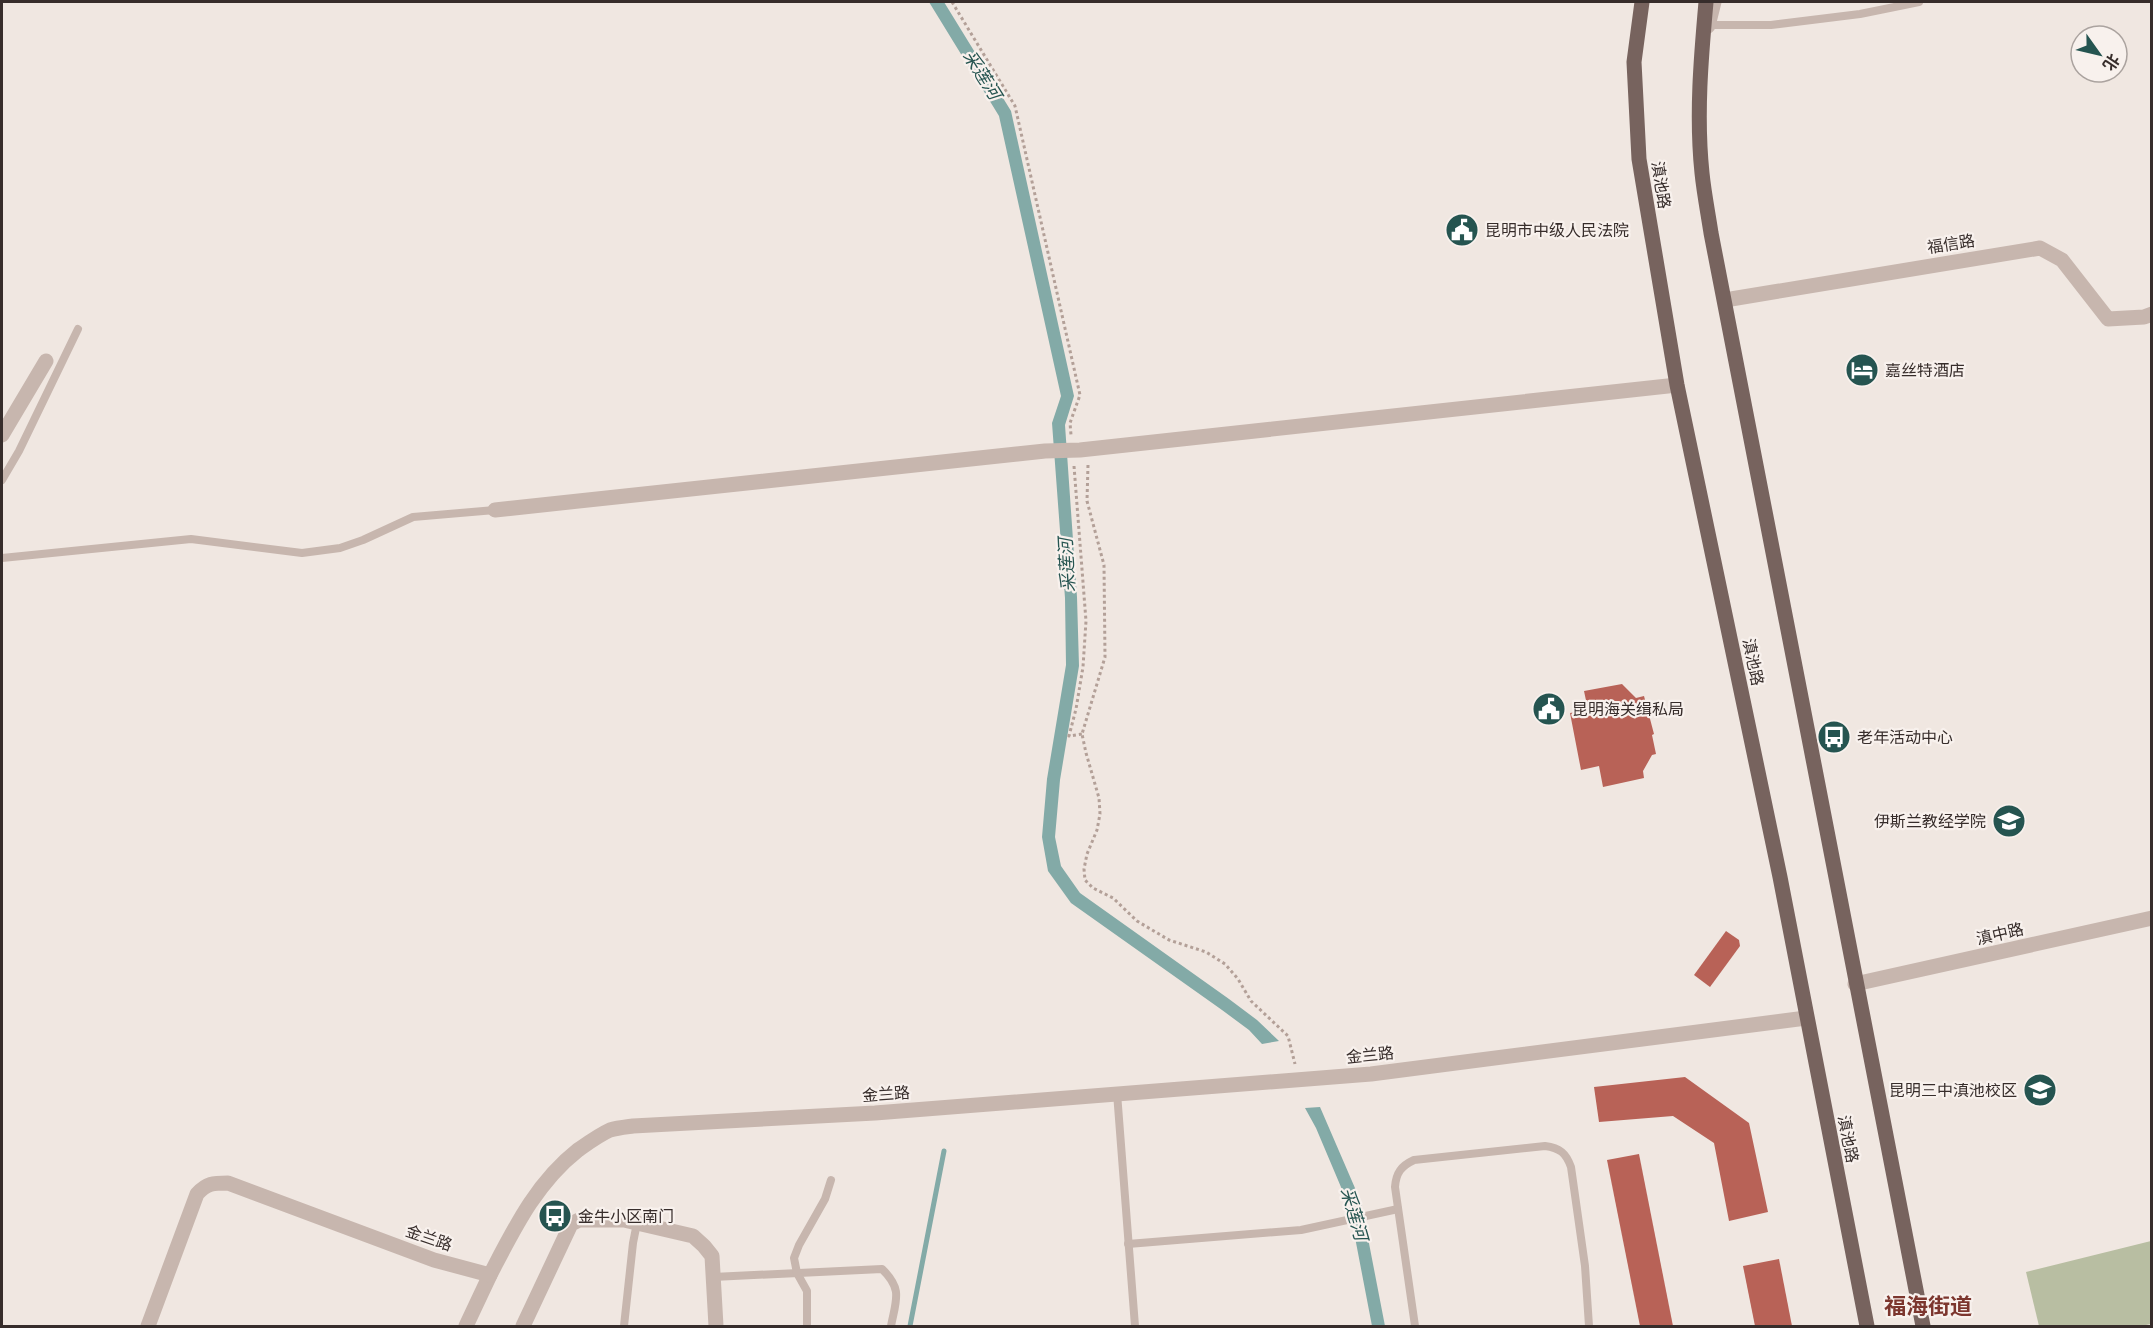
<svg xmlns="http://www.w3.org/2000/svg" width="2153" height="1328" font-family="Helvetica,'Noto Sans SC',sans-serif">
<rect width="100%" height="100%" fill="#f0e7e1"/>
<!-- green -->
<path fill="#b8bea2" d="M2151,1241v83l-10,2h-102l-13,-54z"/>
<!-- water -->
<g fill="#83aaa7">
<path d="M929,2h15l67,109 63,285 -9,29 12,172 2,69 -19,114 -5,57 6,29 19,27 149,106 28,21 22,21 -17,3 -13,-14 -27,-20 -151,-107 -23,-32 -6,-34 5,-58 19,-114 -1,-67 -13,-175 9,-27 -62,-280z"/>
<path d="M1320,1107l41,95 24,124h-13l-23,-120 -33,-78 -11,-20z"/>
</g>
<g fill="none" stroke-linecap="round" stroke-linejoin="round">
<!-- stream -->
<path stroke="#83aaa7" stroke-width="5" d="M910,1326l34,-175"/>
</g>
<!-- building -->
<g fill="#b86257">
<path d="M1622,684l14,14 8,-2 10,38 -2,1 4,19 -4,1 -9,16 1,7 -41,9 -4,-21 -18,4 -11,-57 18,-3 -4,-19z"/>
<path d="M1726,931l13,9 1,6 -30,41 -16,-12z"/>
<path d="M1685,1077l64,46 19,89 -39,9 -15,-78 -41,-27 -74,6 -5,-35z"/>
<path d="M1639,1154l34,172h-33l-33,-166z"/>
<path d="M1779,1259l13,67h-37l-12,-60z"/>
</g>
<g fill="none" stroke-linecap="round" stroke-linejoin="round">
<!-- path -->
<g stroke="#b3a098" stroke-width="3" stroke-dasharray="3 3" stroke-linecap="butt">
<path d="M952,2l63,104 65,289 -10,28 1,12"/>
<path d="M1088,465l-1,36 17,64 1,92 -23,77 4,19 13,45 1,16 -3,16 -10,24 -3,15 1,11 8,8 20,10 24,23 32,19 37,12 19,12 13,15 13,22 37,35 7,28"/>
<path d="M1074,466l12,155 -3,46 -7,42 -7,27 13,-2"/>
</g>
<!-- service -->
<g stroke="#c7b6ae" stroke-width="8">
<path d="M1708,25h63l89,-11 59,-12"/>
<path d="M2,480l17,-29 59,-122"/>
<path d="M2,558l189,-19 111,14 38,-5 23,-8 50,-23 82,-7"/>
<path d="M1117,1093l18,233"/>
<path d="M1128,1244l173,-14 97,-21"/>
<path d="M713,1277l169,-8c21,20 14,31 9,57"/>
<path d="M624,1326l9,-83 4,-20"/>
<path d="M807,1326v-35l-10,-18 -3,-15 5,-13 26,-46 6,-19"/>
<path d="M1415,1326l-20,-139c1,-14 6,-21 19,-27l131,-14c15,2 21,7 26,21l14,99 4,60"/>
</g>
<!-- minor -->
<g stroke="#c7b6ae" stroke-width="15">
<path d="M1725,300l315,-52 22,12 46,59 36,-2 8,-3"/>
<path d="M2,435l44,-74"/>
<path d="M495,510l550,-59 35,-1 597,-65"/>
<path d="M1855,984l297,-66"/>
<path d="M466,1326l24,-51"/>
<path d="M523,1326l48,-102 8,-4h45l69,16 11,10 8,10 4,70"/>
</g>
<!-- tertiary -->
<g stroke="#c7b6ae" stroke-width="15">
<path d="M1708,26l6,-24"/>
<path d="M148,1326l49,-132c10,-11 16,-11 31,-11l206,77 56,15c24,-46 46,-92 88,-125 10,-7 21,-15 32,-20 7,-2 16,-3 23,-4l242,-13 496,-39 435,-56"/>
</g>
<!-- primary -->
<g stroke="#77635e" stroke-width="15">
<path d="M1642,2l-8,60 5,97 38,226 103,492 87,449"/>
<path d="M1706,2c-5,56 -10,114 -4,171 2,20 6,40 9,60l212,1093"/>
</g>
</g>
<!-- icons -->
<defs>
<g id="civic-disc" transform="scale(1.725)"><circle r="9.5" fill="#255450" stroke="#f8f1ed"/><path d="M-.6-6.5H3V-4.5H.6V-3L4-1V1h2V6H-6V1h2V-1L-.6-3ZM-1.2 2.5V6h2.4V2.5Z" fill="#fff"/></g>
<g id="hotel-disc" transform="scale(1.725)"><circle r="9.5" fill="#255450" stroke="#f8f1ed"/><path d="M-6-4.5h1.5V1H6V5H4.5V3h-9V5H-6ZM-4 0a1.8 1.8 0 1 1 3.6 0ZM.5 0V-2.5h3Q6-2.5 6 0Z" fill="#fff"/></g>
<g id="bus-disc" transform="scale(1.725)"><circle r="9.5" fill="#255450" stroke="#f8f1ed"/><path d="M-5-6H5V4H4V6H2V4H-2V6H-4V4H-5ZM-3.5-4V0h7V-4ZM-3.5 1.2v1.5H-2V1.2ZM2 1.2v1.5H3.5V1.2Z" fill="#fff"/></g>
<g id="university-disc" transform="scale(1.725)"><circle r="9.5" fill="#255450" stroke="#f8f1ed"/><path d="M0-5L7-2L0 1L-7-2ZM-4 1L0 2.5L4 1V4Q0 6-4 4Z" fill="#fff"/></g>
<g id="school-disc" transform="scale(1.725)"><circle r="9.5" fill="#255450" stroke="#f8f1ed"/><path d="M0-5L7-2L0 1L-7-2ZM-4 1L0 2.5L4 1V4Q0 6-4 4Z" fill="#fff"/></g>
</defs>
<g fill-rule="evenodd">
<use href="#civic-disc" x="1462" y="230"/>
<use href="#hotel-disc" x="1862" y="370"/>
<use href="#civic-disc" x="1549" y="709"/>
<use href="#bus-disc" x="1834" y="737"/>
<use href="#university-disc" x="2009" y="821"/>
<use href="#school-disc" x="2040" y="1090"/>
<use href="#bus-disc" x="555" y="1216"/>
</g>
<g text-anchor="middle" dominant-baseline="central" stroke-width="4.5" stroke-linejoin="round" paint-order="stroke">
<!-- street labels -->
<g font-size="16" fill="#372d2b" stroke="#f8f1ed">
<text transform="translate(1661 185) rotate(81)">滇池路</text>
<text transform="translate(1951 244) rotate(-9)">福信路</text>
<text transform="translate(1753 662) rotate(78)">滇池路</text>
<text transform="translate(2000 934) rotate(-13)">滇中路</text>
<text transform="translate(1370 1055) rotate(-6)">金兰路</text>
<text transform="translate(886 1094) rotate(-4)">金兰路</text>
<text transform="translate(1848 1139) rotate(79)">滇池路</text>
<text transform="translate(429 1238) rotate(19)">金兰路</text>
</g>
<!-- poi labels -->
<g font-size="16" fill="#372d2b" stroke="#f8f1ed" text-anchor="start">
<text x="1485" y="230">昆明市中级人民法院</text>
<text x="1885" y="370">嘉丝特酒店</text>
<text x="1572" y="709">昆明海关缉私局</text>
<text x="1857" y="737">老年活动中心</text>
<text x="1986" y="821" text-anchor="end">伊斯兰教经学院</text>
<text x="2017" y="1090" text-anchor="end">昆明三中滇池校区</text>
<text x="578" y="1216">金牛小区南门</text>
</g>
<!-- water labels -->
<g font-size="18" font-style="italic" fill="#255450" stroke="#f8f1ed">
<text transform="translate(982 75) rotate(58)">采莲河</text>
<text transform="translate(1067 565) rotate(-93)">采莲河</text>
<text transform="translate(1354 1214) rotate(74)">采莲河</text>
</g>
<!-- district labels -->
<g font-size="22" font-weight="bold" fill="#7c362e" stroke="#f8f1ed">
<text x="1928" y="1306">福海街道</text>
</g>
</g>
<!-- border -->
<rect width="2153" height="1328" fill="none" stroke="#372d2b" stroke-width="6"/>
<!-- north arrow -->
<g transform="translate(2099 54) rotate(124)"><circle r="28" fill="#f8f1ed" stroke="#aba39f" stroke-width="1.5"/>
<path d="M0-4.5L10 22L0 15L-10 22Z" fill="#255450"/>
<text y="-9" font-size="16" font-weight="bold" text-anchor="middle" fill="#372d2b">北</text>
</g>
</svg>
